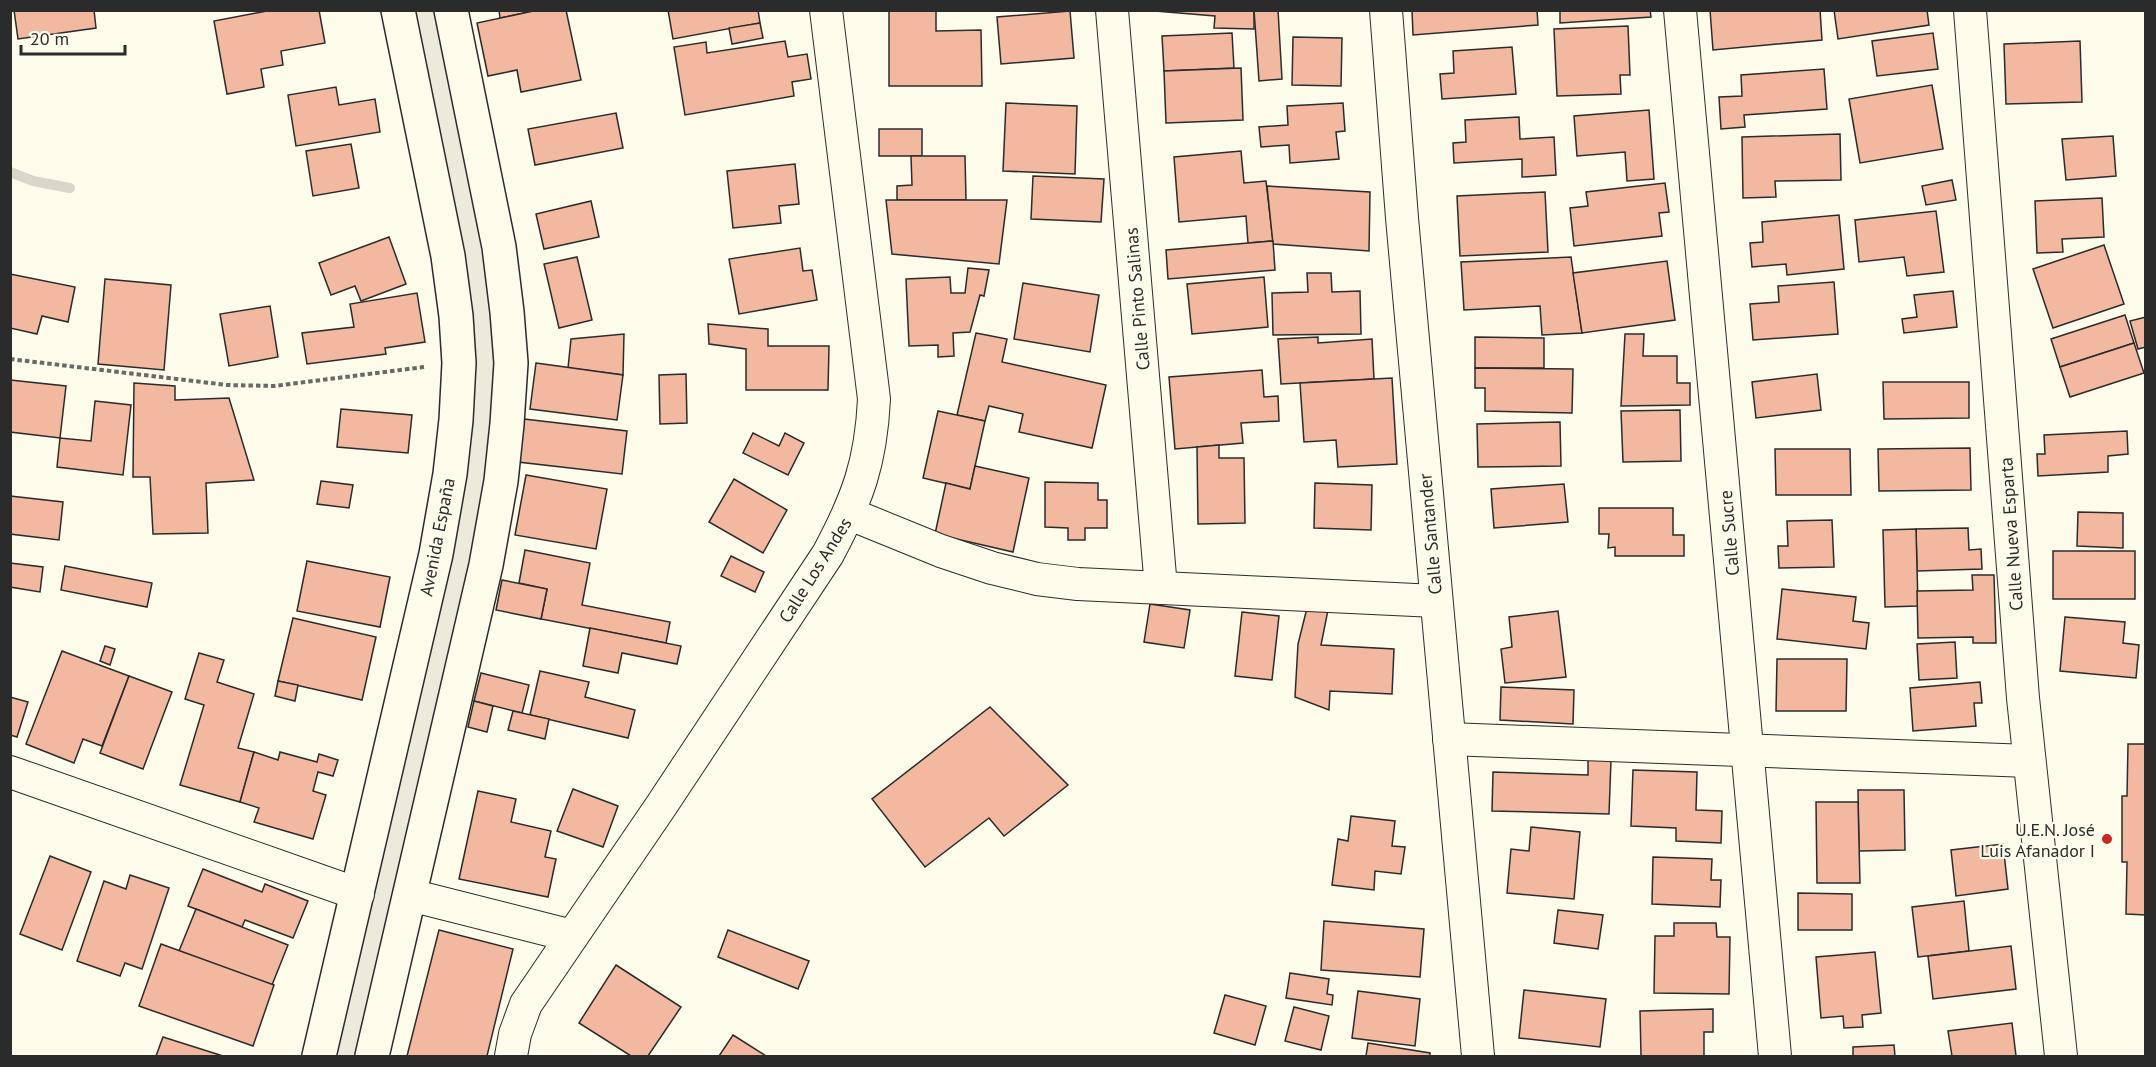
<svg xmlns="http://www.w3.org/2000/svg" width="2156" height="1067" font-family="'PT Sans',sans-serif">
<rect width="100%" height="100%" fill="#fdfbea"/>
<!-- green -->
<path fill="#ecebdb" stroke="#74746e" stroke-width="1.5" d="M414,11h21c12,57 24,115 35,173 12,59 25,119 25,180 0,66 -12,132 -24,197l-115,495h-21l116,-498 15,-82z"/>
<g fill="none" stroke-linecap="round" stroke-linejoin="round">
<!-- stream -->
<path stroke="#d8d7c9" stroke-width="10" d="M10,172l23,9 37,7"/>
</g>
<!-- building -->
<g fill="#f2b8a0" stroke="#2b2b2b" stroke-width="1.5">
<path d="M14,10h80l2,18 -78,11z"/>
<path d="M272,10h47l6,33 -44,8 2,14 -22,4 3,18 -37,7 -13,-73z"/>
<path d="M499,10h39l-38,8z"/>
<path d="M538,10h28l15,70 -60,12 -4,-22 -29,6 -11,-53z"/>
<path d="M668,10h90l2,13 -87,16z"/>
<path d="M889,10h47v21l45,-1 1,56h-93z"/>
<path d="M1254,10v19l-40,-1 1,-12 -60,-5z"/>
<path d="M1254,10h24l4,69 -23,2z"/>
<path d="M1412,10h125l1,15 -125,10z"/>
<path d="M1560,10h90l1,7 -91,6z"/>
<path d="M1710,10h110l2,30 -109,10z"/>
<path d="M1834,10h93l2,15 -91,14z"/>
<path d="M1070,11l4,47 -73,6 -4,-47z"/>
<path d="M760,23l3,15 -31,6 -3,-16z"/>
<path d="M1628,26l2,49h-10l1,19 -64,2 -3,-67z"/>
<path d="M1232,33l2,35 -70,3 -2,-35z"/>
<path d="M1933,33l5,36 -61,7 -5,-35z"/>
<path d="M1293,37l49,1 -1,48 -49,-1z"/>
<path d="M785,41l3,16 19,-3 4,25 -19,3 2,14 -109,19 -11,-68 32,-5 1,11z"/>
<path d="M2080,41l2,61 -76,2 -2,-60z"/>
<path d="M1512,47l4,47 -74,5 -2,-25 14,-1 -1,-22z"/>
<path d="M1241,68l2,52 -77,3 -2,-52z"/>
<path d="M1824,69l3,40 -83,6 1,12 -24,2 -2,-32 23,-1 -1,-21z"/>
<path d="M1932,85l11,64 -83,14 -11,-64z"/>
<path d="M336,87l3,18 36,-6 5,33 -84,14 -8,-51z"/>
<path d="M1006,103l71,3 -2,68 -72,-3z"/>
<path d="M1343,103l2,28 -9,1 3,27 -49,4 -1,-18 -28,2 -2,-20 29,-2 -1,-19z"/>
<path d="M1649,110l5,69 -27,2 -2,-29 -48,4 -3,-40z"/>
<path d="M616,113l7,35 -88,17 -7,-36z"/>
<path d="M1519,117l1,22 34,-2 2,38 -34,2v-18l-68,4 -1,-20 13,-1 -1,-22z"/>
<rect x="879" y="129" width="43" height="27"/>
<path d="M1840,134l1,46 -66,1 1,16 -33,1 -1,-61z"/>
<path d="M2113,136l3,40 -50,4 -4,-41z"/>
<path d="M351,144l8,44 -46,8 -7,-45z"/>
<path d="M1241,151l3,32 22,-2 7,60 -25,2 -2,-27 -67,6 -5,-65z"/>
<path d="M911,156h54l1,44h-69v-14l15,-1z"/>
<path d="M795,164l4,40 -20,2 2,17 -48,5 -6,-57z"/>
<path d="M1033,176l71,3 -3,43 -70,-3z"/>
<path d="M1952,180l4,20 -30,5 -4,-19z"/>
<path d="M1665,183l4,29 -10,1 3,23 -88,10 -4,-38 18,-2 -2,-14z"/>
<path d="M1267,186l103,6 -1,59 -96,-7z"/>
<path d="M1545,192l3,60 -88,4 -3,-60z"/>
<path d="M2102,198l2,39 -42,2 1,13 -26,1 -2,-52z"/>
<path d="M886,200h121l-8,64 -107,-10z"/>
<path d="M591,201l8,36 -55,12 -8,-35z"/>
<path d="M1936,211l8,61 -37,4 -3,-19 -45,5 -4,-42z"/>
<path d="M1839,215l5,54 -57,6 -1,-11 -34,3 -2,-24 13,-1 -1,-20z"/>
<path d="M389,237l17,47 -45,17 -6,-15 -24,9 -12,-32z"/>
<path d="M1273,241l2,29 -107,9 -2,-29z"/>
<path d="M2104,245l20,59 -71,24 -20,-59z"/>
<path d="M800,248l3,23 9,-1 5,30 -78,14 -10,-55z"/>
<path d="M577,257l15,63 -33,8 -15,-64z"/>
<path d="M1571,257l11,76 -40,2 -2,-29 -76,4 -3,-48z"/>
<path d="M1667,261l8,59 -93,13 -9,-60z"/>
<path d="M968,268l21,2 -5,26 -4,-1 -10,37 -17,1 1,23 -16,1v-12l-29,1 -3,-67 44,-2 1,16h14z"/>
<path d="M1307,273h24l1,19 28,-1 1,43 -88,1 -1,-42 36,-1z"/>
<path d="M10,274l65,13 -7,35 -26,-6 -5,18 -27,-6z"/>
<path d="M1264,277l4,50 -76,7 -5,-50z"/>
<path d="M105,279l66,6 -7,85 -66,-6z"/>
<path d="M1834,282l4,52 -85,6 -3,-36 29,-2 -1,-16z"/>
<path d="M1023,283l76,12 -9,57 -76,-13z"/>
<path d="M1953,291l4,36 -53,6 -2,-14 15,-2 -3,-22z"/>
<path d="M417,293l8,49 -40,6 1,6 -79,10 -5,-31 52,-6 -4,-23z"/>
<path d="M270,306l8,51 -49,9 -9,-52z"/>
<path d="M2125,315l9,28 -74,24 -9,-28z"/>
<path d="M2146,317v30l-8,2 -8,-28z"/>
<path d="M708,324l60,5v17h61l-1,44h-82v-41l-37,-5z"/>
<path d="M976,333l31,6 -5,23 104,23 -14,63 -73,-16 4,-18 -34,-8 -4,15 -28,-6z"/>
<path d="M624,334l-1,41 -55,-7 3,-29z"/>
<path d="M1625,334h19l-1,22h34v27h13v22l-69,1z"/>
<path d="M1318,337v6l54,-4 2,40 -93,5 -3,-45z"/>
<path d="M1475,337l69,1v30h-69z"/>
<path d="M2134,343l10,30 -74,24 -10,-30z"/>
<path d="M536,363l87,12 -6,45 -87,-11z"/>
<path d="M1475,368l98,1 -1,44 -87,-2v-23h-10z"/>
<path d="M1262,370l2,27 14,-1 1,25 -38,2 2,20 -68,6 -6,-72z"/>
<path d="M686,374l1,49 -27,1 -1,-49z"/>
<path d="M1817,374l4,36 -65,8 -4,-36z"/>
<path d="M1392,378l5,86 -59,3 -2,-27 -32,2 -4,-59z"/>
<path d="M10,380l56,6 -6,52 -50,-6z"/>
<path d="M1883,382h86v36l-85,1z"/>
<path d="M134,383l41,3v14l54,-2 25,82 -48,3 2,50 -55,1 -3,-57h-17z"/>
<path d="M95,401l36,4 -8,70 -66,-8 3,-29 31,3z"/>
<path d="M341,409l71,6 -4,38 -71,-6z"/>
<path d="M1680,410l1,51 -58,1 -2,-51z"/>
<path d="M938,411l47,10 -15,68 -47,-11z"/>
<path d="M524,419l103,12 -5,43 -104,-12z"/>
<path d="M1560,422l1,44 -83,1 -1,-43z"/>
<path d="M2127,431l1,23 -20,2v16l-70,4 -1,-22h8l-1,-19z"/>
<path d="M753,433l26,13 6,-13 19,10 -16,32 -45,-22z"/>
<path d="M1219,445v13h25l1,65 -47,1 -1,-77z"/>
<path d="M1970,448l1,42 -92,1 -1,-42z"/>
<path d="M1775,449h75l1,46h-75z"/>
<path d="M975,466l54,12 -16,74 -78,-18 11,-51 24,6z"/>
<path d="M526,475l81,14 -11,60 -81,-14z"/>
<path d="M734,479l53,31 -24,43 -54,-31z"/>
<path d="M321,481l32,4 -4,23 -32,-4z"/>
<path d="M1045,482l53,1v17h9v28h-22v12h-17v-12l-23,-1z"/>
<path d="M1315,483l57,2 -1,45 -57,-2z"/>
<path d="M1564,484l4,38 -74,6 -3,-39z"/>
<path d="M10,496l53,6 -4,38 -49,-6z"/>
<path d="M1599,508h74v27h11v21h-69v-9l-7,1 1,-14h-10z"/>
<path d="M2078,512l45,1v35l-46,-2z"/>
<path d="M1832,520l2,47 -55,1 -1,-22h10l-1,-25z"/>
<path d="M1968,528l1,22 12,-1 1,20 -65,2 -1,-42z"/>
<path d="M1916,529l2,77 -33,1 -2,-77z"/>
<path d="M525,550l65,13 -8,42 88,17 -4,21 -125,-24 6,-30 -28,-6z"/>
<rect x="2053" y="551" width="82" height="48"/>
<path d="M731,556l33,16 -9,20 -34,-16z"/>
<path d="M307,561l83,16 -10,50 -83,-16z"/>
<path d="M10,563l33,4 -3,25 -30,-5z"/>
<path d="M65,566l87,17 -5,24 -86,-17z"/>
<path d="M1972,575h22l2,68h-23v-6l-55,1 -1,-47 56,-1z"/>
<path d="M502,580l45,9 -6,30 -45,-9z"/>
<path d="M1782,589l74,8 -3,24 16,2 -3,26 -89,-10z"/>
<path d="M1150,604l40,6 -6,38 -40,-6z"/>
<path d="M1307,608l21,2 -7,35 73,4 -2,45 -62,-3 -1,19 -34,-13 3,-53z"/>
<path d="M1558,611l8,66 -61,6 -4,-34 11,-2 -3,-30z"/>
<path d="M1242,612l37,4 -7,64 -37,-4z"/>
<path d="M2065,617l60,5 -2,21 16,2 -3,33 -76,-7z"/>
<path d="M293,618l83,19 -14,63 -84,-19z"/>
<path d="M590,628l91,18 -4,18 -55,-11 -4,20 -35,-7z"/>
<path d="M1955,642l2,36 -38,2 -2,-36z"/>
<path d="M105,646l10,3 -5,16 -10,-4z"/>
<path d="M62,651l67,25 -27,70 -19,-7 -9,24 -48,-19z"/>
<path d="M199,653l25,7 -7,22 37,12 -16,54 16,4 -14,50 -60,-17 24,-80 -19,-6z"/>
<path d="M1777,659h70l-1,52h-70z"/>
<path d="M540,671l49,11 -4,15 50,13 -7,28 -98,-23z"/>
<path d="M481,673l48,12 -7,28 -48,-12z"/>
<path d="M129,676l43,16 -29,77 -43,-16z"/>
<path d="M278,681l20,4 -3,16 -20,-5z"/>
<path d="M1980,682l2,21h-8l2,23 -63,5 -3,-43z"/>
<path d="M1501,687l73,3 -1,34 -73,-4z"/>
<path d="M10,697l18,5 -11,35 -7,-2z"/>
<path d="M474,701l19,5 -6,26 -19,-5z"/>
<path d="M990,707l78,78 -64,51 -15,-18 -64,49 -53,-68z"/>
<path d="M513,711l36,8 -4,20 -37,-9z"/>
<path d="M2128,744h18v171l-20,-1 1,-52h-5v-66h5z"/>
<path d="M254,752l24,8 2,-8 37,10 2,-8 19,6 -5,16 -15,-4 -5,19 13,4 -13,44 -59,-17 5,-14 -19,-6z"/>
<path d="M1588,759l23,1 -2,54 -117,-3 1,-39 95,3z"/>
<path d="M1633,770l64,2 -1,38 26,1 -1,32 -45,-2v-13l-45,-2z"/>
<path d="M573,789l45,17 -15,41 -46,-16z"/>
<path d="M1858,790h46l1,60 -46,1z"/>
<path d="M478,791l38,8 -5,23 40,9 -6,26 11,2 -8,38 -89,-18z"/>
<path d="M1816,802h42l2,81h-43z"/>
<path d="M1351,816l44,5 -3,25 13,1 -4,27 -26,-3 -1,19 -42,-5 6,-46 10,2z"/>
<path d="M1531,827l49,5 -6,67 -67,-6 4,-44 18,2z"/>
<path d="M2003,844l5,45 -52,7 -5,-46z"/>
<path d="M50,856l41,16 -29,78 -42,-16z"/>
<path d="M1653,857l59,2 -1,21h10l-1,27 -68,-3z"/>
<path d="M203,869l59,23 3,-8 43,17 -15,37 -48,-18 -3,7 -54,-21z"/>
<path d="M130,875l39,13 -27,81 -17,-6 -5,13 -43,-15 27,-80 22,8z"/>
<path d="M1798,893l54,1v36h-54z"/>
<path d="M1964,901l5,50 -51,6 -6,-50z"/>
<path d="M196,909l92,36 -16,40 -93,-34z"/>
<path d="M1558,910l45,5 -5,34 -44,-6z"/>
<path d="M1324,921l100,8 -4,48 -99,-7z"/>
<path d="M1674,923h42l1,14h13l-1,57 -75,-1 1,-57h19z"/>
<path d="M439,930l74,19 -26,107h-80z"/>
<path d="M728,930l81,31 -11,28 -80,-32z"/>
<path d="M161,944l113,41 -21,61 -114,-40z"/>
<path d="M2011,946l5,43 -83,10 -5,-43z"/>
<path d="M1875,952l6,61 -19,2 1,12 -19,1 -1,-12 -22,2 -5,-61z"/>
<path d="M616,965l65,42 -33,49h-17l-52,-33z"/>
<path d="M1290,973l39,6 -2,15 6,1 -1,10 -46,-7z"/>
<path d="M1524,990l82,9 -6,48 -81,-9z"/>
<path d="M1358,991l62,8 -5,47 -63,-8z"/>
<path d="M1225,995l41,11 -11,39 -41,-12z"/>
<path d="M1294,1007l35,9 -8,34 -36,-9z"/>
<path d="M1713,1009v23h-9v24h-63l-1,-45z"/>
<path d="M2012,1023l4,33h-64l-4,-25z"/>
<path d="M733,1035l33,21h-47z"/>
<path d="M163,1037l60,19h-67z"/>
<path d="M1368,1043l62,10v3h-64z"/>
<path d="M1894,1045l1,11h-42v-9z"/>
</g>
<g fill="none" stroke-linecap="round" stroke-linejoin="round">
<!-- street casing -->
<g stroke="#2b2b2b" stroke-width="34">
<g id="street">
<path d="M1112,10l49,578"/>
<path d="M1386,10l16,208 76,838"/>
<path d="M1680,10l95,1046"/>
<path d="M1970,10l53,688 38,358"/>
<path d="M850,514l91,37 51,17 45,11 41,5 358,17"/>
<path d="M1449,739l580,22"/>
<path d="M10,772l348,122"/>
<path d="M410,895l162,41"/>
<path d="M511,1056l4,-22 11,-30 135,-198 167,-252c30,-56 43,-92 46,-155l-48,-389"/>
</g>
</g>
<!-- secondary casing -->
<g stroke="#2b2b2b" stroke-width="36">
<g id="secondary">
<path d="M319,1056l117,-502 14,-80 6,-54 3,-57 -3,-47 -8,-60 -50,-246"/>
<path d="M372,1056l114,-491 15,-84 6,-57 4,-61 -4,-51 -8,-65 -48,-237"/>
</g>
</g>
<!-- path -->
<path stroke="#6a6964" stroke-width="4" stroke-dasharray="4.5 3" stroke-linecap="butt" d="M10,359l217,26 47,1 150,-19"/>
<!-- street -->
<use href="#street" stroke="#fdfbea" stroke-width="32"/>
<!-- secondary -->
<use href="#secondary" stroke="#fdfbea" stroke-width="33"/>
</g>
<!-- markers -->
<circle fill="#c62828" stroke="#fdfbea" stroke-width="2" cx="2107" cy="839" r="6"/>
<g text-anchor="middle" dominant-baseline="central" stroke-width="4.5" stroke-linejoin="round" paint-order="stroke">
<!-- street labels -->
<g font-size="18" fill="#2b2b2b" stroke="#fdfbea">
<text transform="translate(1137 299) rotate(-95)">Calle Pinto Salinas</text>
<text transform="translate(1729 533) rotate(-95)">Calle Sucre</text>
<text transform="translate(1430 534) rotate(-95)">Calle Santander</text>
<text transform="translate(2011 534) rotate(-94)">Calle Nueva Esparta</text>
<text transform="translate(437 537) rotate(-79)">Avenida España</text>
<text transform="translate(815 570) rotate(-58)">Calle Los Andes</text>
</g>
<!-- poi labels -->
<g font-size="18" fill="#2b2b2b" stroke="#fdfbea" text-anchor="end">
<text x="2095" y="829">U.E.N. José<tspan x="2095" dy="21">Luis Afanador I</tspan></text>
</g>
</g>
<!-- border -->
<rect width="2156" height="1067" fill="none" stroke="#2b2b2b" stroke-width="24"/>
<!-- scale -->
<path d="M21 45v9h104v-9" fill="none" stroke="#2b2b2b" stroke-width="3"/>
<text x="30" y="45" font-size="18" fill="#2b2b2b" stroke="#fdfbea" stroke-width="4.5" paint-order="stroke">20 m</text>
</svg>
